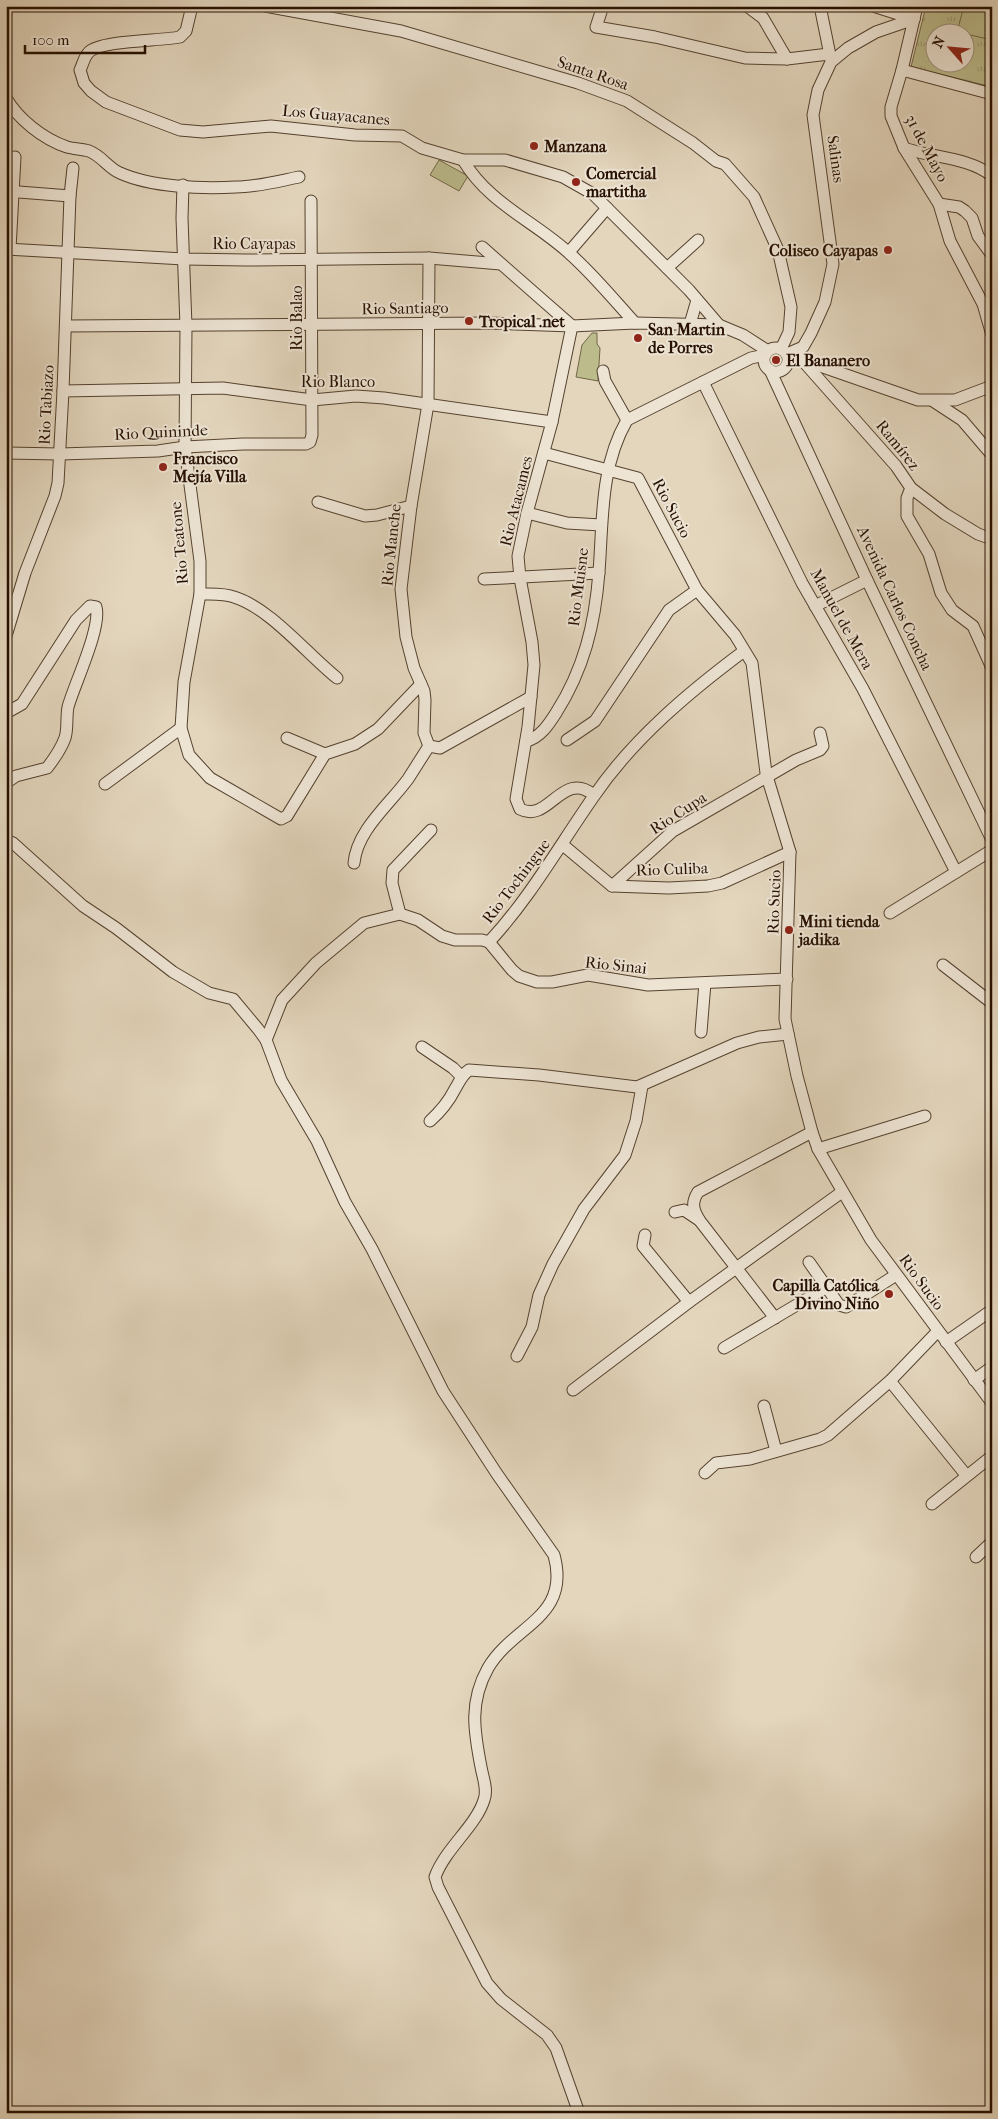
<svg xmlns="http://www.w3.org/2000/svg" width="998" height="2119" font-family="'IM FELL French Canon',serif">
<defs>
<pattern id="grass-tufts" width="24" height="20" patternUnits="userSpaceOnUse" patternTransform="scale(1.25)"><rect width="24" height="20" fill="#bcbb8c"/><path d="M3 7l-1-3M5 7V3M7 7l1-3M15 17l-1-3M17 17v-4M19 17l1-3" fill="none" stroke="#a1a077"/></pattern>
<pattern id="cemetery-stones" width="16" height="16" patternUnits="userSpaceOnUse" patternTransform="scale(1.25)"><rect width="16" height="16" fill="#bcbb8c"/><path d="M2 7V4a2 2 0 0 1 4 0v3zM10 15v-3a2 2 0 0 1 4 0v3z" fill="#a1a077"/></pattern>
</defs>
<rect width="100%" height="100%" fill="#e3d6bd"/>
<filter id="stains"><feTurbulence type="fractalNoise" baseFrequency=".004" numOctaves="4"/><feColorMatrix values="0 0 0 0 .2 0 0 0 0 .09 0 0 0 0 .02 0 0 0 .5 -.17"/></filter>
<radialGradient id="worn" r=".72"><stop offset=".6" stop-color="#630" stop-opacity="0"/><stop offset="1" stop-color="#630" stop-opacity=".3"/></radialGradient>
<!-- grass -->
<path fill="url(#grass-tufts)" stroke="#716646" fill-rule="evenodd" d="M926,6h66v81l-81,-20zM936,32h30v30h-30z"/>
<!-- cemetery -->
<path fill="url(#cemetery-stones)" stroke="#716646" d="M39,6h100l-1,2 -90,3z"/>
<!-- park -->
<g fill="#bcbb8c" stroke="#716646">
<path d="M964,6h28v34l-26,-6v-2h-9z"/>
<path d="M439,160l29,16 -9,15 -29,-16z"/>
<path d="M592,333h5v11l3,4 -2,33 -22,-4 6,-32z"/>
</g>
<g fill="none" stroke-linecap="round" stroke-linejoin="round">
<!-- minor casing -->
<g stroke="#55422f" stroke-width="13">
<g id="minor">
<path d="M192,6l-6,25 -6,6c-20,4 -79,3 -91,15 -5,5 -6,12 -9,18l4,13 7,8 15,11 74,28 23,2 68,-6 84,9 47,1 20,12 41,12h42l58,17 30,17 96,96 30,35"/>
<path d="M265,6l136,25 177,52 49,18 66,42 23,18 9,3 29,33 24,53 13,57 -2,25 -8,17"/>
<path d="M603,6l-7,21 59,10 90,21 42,1 42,-5"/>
<path d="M747,6l16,12 24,41"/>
<path d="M820,6l11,54"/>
<path d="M873,6l41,13"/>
<path d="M917,6l-15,64 -11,37v9l13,32 35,56 11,37 33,63 9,31"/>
<path d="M902,70l90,24"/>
<path d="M6,98c12,21 37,41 61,49 7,2 15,2 22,4 13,5 19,17 31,22 31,14 81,16 116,14 21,0 43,-6 63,-10"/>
<path d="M904,148c28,10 65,9 88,28"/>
<path d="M463,160c26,44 70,60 106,93 24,21 45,47 66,70"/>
<path d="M183,185l-1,33 4,108 -1,121 15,114v33l-16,88 -3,46 8,27 21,23 71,41 6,-3 38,-62 30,-10 23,-15 43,-45"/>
<path d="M6,191l64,5"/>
<path d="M939,204l20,3 6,4 7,7 6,18 14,19"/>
<path d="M482,247l90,79 -20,96 -25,91 -9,43 2,22 12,64 2,23 -6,62 -12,72 4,10c29,15 42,-40 74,-14"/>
<path d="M6,249l178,10 62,1 183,-2 72,6"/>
<path d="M10,249l5,-92"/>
<path d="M569,252l38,-44"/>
<path d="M429,258l-1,146 -17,102 -10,83 5,48 8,31 10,23 1,9 -1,33 5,13 11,2 91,-51"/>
<path d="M667,268l31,-28"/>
<path d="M690,324l7,-24"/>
<path d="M66,326l422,-3 84,3 63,-3 84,2 24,10 25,16"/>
<circle cx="776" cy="360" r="12"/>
<path d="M795,352l101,114 15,22 34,26 33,20 14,5"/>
<path d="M787,354l16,-7 8,-14 14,-31 8,-38 -20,-149 5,-25 13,-28 17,-14 28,-16 38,-13"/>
<path d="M803,360l115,40h37l37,-14"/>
<path d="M770,370l97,210 125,260"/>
<path d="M603,371l2,10 22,39"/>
<path d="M703,382l99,201 61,106 93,183"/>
<path d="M63,391l160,-3 89,12 44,-4 28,2 168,24"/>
<path d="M933,401l29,19 30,35"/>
<path d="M6,453l54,1 98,-3 27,-4 58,-3h63l4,-2 2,-7 -1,-234"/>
<path d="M544,453l94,25 59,112 38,45 17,28 14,110 24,79 -5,167 12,57 15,56 6,17 53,91 121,163"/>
<path d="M911,488l-4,10v18l22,38 12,39 11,17 21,16 19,42"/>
<path d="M318,502l47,14 12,-1 34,-9"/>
<path d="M527,513l40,10 34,2"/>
<path d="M484,579l115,-6"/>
<path d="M200,594c11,0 24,-1 34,3 36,11 73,57 103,81"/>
<path d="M815,606l52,-26"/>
<path d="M6,636l19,-63 30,-77 3,-13 5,-92 7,-195 3,-28"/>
<path d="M6,713l16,-9 54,-84 14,-14 6,1c6,20 -22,78 -28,100 -2,10 0,22 -3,31 -4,11 -11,21 -18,30l-31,8 -10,7"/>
<path d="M287,738l38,16"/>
<path d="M567,740l28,-19 74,-111 28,-20"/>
<path d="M526,741c14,-3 23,-17 30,-28 28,-44 39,-89 43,-141 4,-52 1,-105 28,-152l124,-62 14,-3"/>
<path d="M105,784l76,-56"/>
<path d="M6,840l7,3 70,63 33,22 57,44 36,21 24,6 25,30 8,11 15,40 36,61 28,61 27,47 71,142 54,83 57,81c17,63 -40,69 -66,113 -19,34 -14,63 -7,99 2,11 7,23 3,33 -8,26 -39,49 -49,77l3,10 49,96 14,16 46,36 9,13 23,65"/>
<path d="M563,845l49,41 57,2 39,-2 14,-3 68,-31"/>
<path d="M354,863c3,-33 35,-58 54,-84 7,-11 14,-22 21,-33"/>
<path d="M612,886l61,-55 123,-71 24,-10 3,-4 -3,-13"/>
<path d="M890,913l102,-63"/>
<path d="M400,914l-8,-31 1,-13 38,-40"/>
<path d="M489,942l23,28 7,6 18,6h15l36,-7 60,10 139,-6"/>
<path d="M943,965l49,38"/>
<path d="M701,1032l4,-49"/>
<path d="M266,1040l16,-40 34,-37 48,-40 36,-9 18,6 24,16 13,4h27l7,2c41,-44 70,-96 105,-146 39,-57 95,-104 150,-145"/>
<path d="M422,1047l31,21 8,8"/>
<path d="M430,1121c10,-9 19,-20 25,-32 5,-8 6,-13 14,-19l70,5 98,12 100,-44 22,-6 29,-3"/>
<path d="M818,1149l107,-33"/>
<path d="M675,1212l9,-2 15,10"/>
<path d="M645,1235l-2,11 46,56"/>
<path d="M809,1262l30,43 7,2 50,-32"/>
<path d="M775,1318l-75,-97c-7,-11 -9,-18 -2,-29l114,-60"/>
<path d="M946,1342l46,-32"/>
<path d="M724,1348l103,-61"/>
<path d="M517,1356l15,-29 7,-32 14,-31 31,-55 41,-54 11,-34 6,-35"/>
<path d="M974,1380l18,-13"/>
<path d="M890,1381l76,94"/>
<path d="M573,1390l116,-88 153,-110"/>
<path d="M764,1406l12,45"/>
<path d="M705,1473l11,-10 34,-4 70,-20 8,-4 62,-54 47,-49"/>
<path d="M932,1504l60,-48"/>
<path d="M976,1557l16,-15"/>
</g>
</g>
<!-- minor -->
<use href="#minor" stroke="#ede4d4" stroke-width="11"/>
</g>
<!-- markers -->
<g fill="#8f2418" stroke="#ede4d4" stroke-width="2">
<circle cx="534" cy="146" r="5"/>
<circle cx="576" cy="182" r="5"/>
<circle cx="888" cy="250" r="5"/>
<circle cx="469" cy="321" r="5"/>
<circle cx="638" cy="338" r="5"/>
<circle cx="776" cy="360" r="5"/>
<circle cx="163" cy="467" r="5"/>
<circle cx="789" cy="930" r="5"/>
<circle cx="889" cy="1294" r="5"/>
</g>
<g text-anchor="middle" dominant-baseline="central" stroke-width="4" stroke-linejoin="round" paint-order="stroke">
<!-- street labels -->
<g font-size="16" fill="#261000" stroke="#ede4d4">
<text transform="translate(593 73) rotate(19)">Santa Rosa</text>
<text transform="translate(336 115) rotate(5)">Los Guayacanes</text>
<text transform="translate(927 148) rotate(62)">31 de Mayo</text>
<text transform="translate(836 159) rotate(82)">Salinas</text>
<text x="254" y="243">Rio Cayapas</text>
<text transform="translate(405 308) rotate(-1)">Rio Santiago</text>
<text transform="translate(296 318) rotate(-90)">Rio Balao</text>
<text x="338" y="381">Rio Blanco</text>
<text transform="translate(46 405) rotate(-87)">Rio Tabiazo</text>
<text transform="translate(161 432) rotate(-3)">Rio Quininde</text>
<text transform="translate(898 445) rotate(51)">Ramírez</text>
<text transform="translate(516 501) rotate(-76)">Rio Atacames</text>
<text transform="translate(672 508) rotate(62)">Rio Sucio</text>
<text transform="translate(179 543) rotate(-95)">Rio Teatone</text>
<text transform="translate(391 545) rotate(-84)">Rio Manche</text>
<text transform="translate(578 587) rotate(-83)">Rio Muisne</text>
<text transform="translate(895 598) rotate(65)">Avenida Carlos Concha</text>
<text transform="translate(842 619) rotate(61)">Manuel de Mera</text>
<text transform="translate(678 813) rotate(-33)">Rio Cupa</text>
<text transform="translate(672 869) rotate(-2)">Rio Culiba</text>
<text transform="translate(516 881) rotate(-53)">Rio Tochingue</text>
<text transform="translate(774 902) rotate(-88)">Rio Sucio</text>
<text transform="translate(616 965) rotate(6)">Rio Sinai</text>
<text transform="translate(922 1282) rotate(54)">Rio Sucio</text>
</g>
<!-- poi labels -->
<g font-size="16" font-weight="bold" fill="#261000" stroke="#ede4d4" text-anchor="start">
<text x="544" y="146">Manzana</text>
<text x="586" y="173">Comercial<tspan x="586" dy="18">martitha</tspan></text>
<text x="878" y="250" text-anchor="end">Coliseo Cayapas</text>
<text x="479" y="321">Tropical .net</text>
<text x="648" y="329">San Martin<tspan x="648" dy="18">de Porres</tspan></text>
<text x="786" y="360">El Bananero</text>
<text x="173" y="458">Francisco<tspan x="173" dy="18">Mejía Villa</tspan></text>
<text x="799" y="921">Mini tienda<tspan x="799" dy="18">jadika</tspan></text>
<text x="879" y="1285" text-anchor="end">Capilla Católica<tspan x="879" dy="18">Divino Niño</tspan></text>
</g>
</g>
<!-- margin -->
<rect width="998" height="2119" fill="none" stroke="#e3d6bd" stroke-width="25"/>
<rect x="8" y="8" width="983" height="2104" fill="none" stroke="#261000" stroke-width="2.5"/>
<rect x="12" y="12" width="973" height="2094" fill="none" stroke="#261000"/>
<!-- north arrow -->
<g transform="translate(950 48) rotate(297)"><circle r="24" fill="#ede4d4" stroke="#9d8f7f"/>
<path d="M0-4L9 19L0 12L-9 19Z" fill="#8f2418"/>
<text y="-8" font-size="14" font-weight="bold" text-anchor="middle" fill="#261000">N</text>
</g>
<!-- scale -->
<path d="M25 45v8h120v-8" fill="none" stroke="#261000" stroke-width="2.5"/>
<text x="32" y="45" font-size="15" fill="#261000" stroke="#ede4d4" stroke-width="4" paint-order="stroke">100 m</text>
<rect width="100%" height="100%" filter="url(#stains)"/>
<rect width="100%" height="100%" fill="url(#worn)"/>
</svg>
